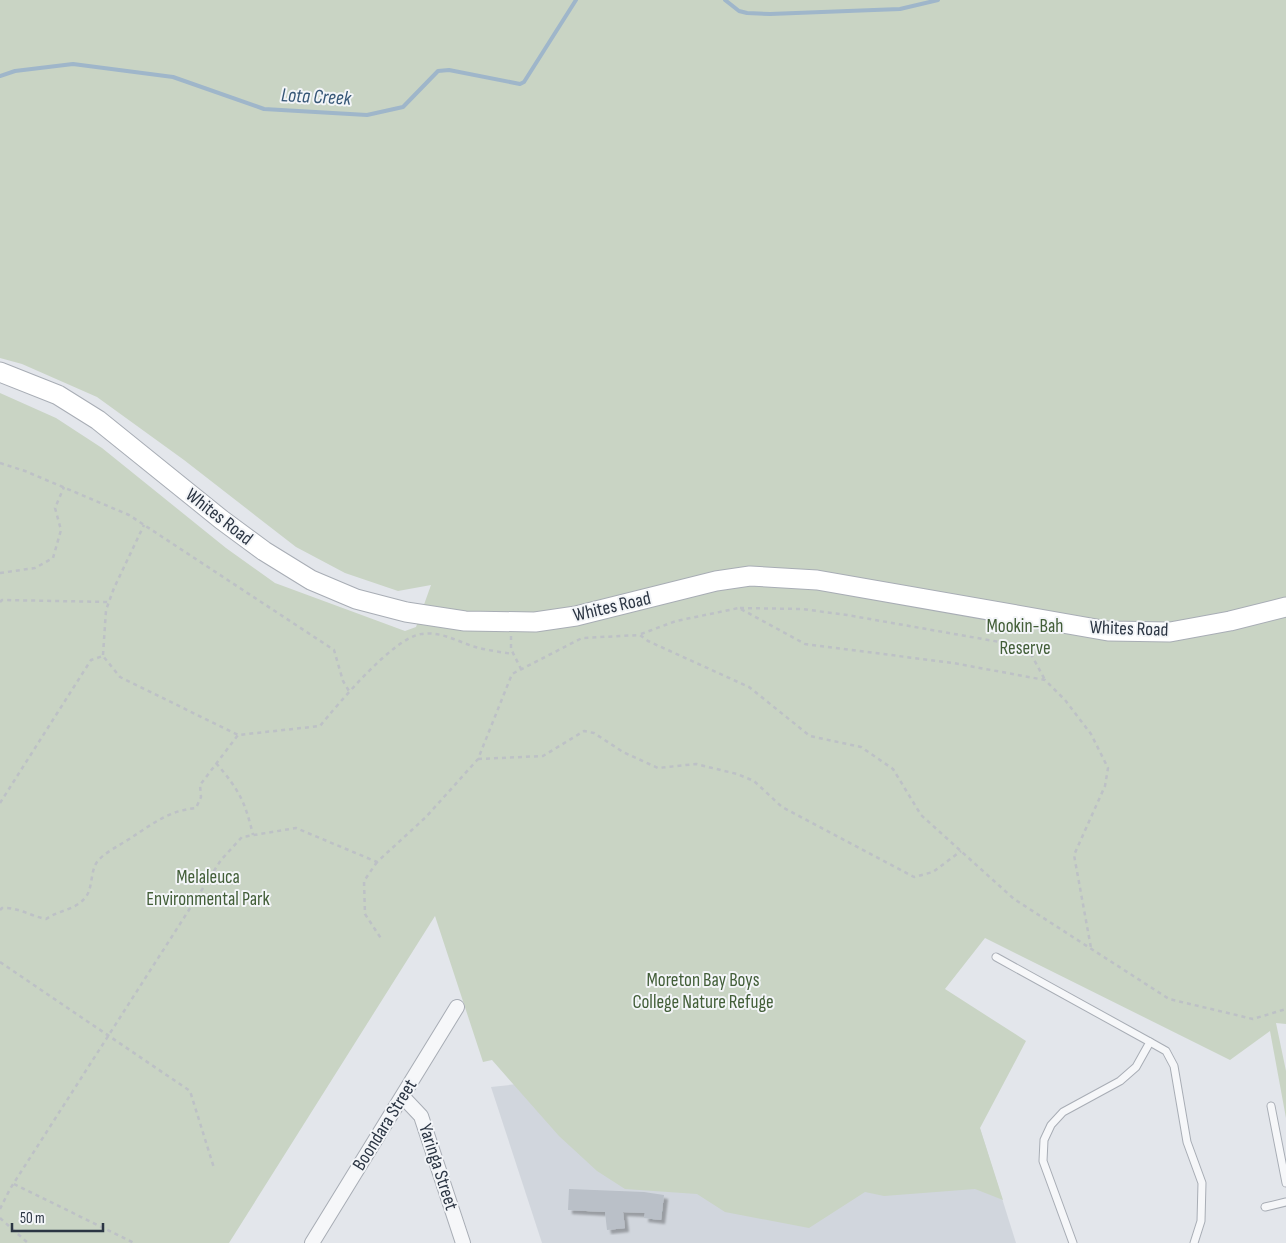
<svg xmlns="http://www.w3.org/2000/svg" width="1286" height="1243" font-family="'Sofia Sans Condensed',sans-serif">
<defs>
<filter id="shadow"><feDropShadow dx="4" dy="4" stdDeviation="1" flood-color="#0004"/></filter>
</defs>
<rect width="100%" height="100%" fill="#e3e6eb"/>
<!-- built -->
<path fill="#d1d6dd" d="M951,1036l65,207h-474l-51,-156z"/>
<!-- green -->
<path fill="#c9d4c4" d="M0,0h1286v1024l-10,-1 10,48v47l-16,-87 -40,29 -245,-122 -40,51 81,52 -46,87 23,72 -28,-11 -91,7 -19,-4 -56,36 -84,-16 -28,-18 -72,-5 -28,-18 -38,-35 -67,-76 -9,2 -48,-146 -206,327h-229v-850l56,25 46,30 124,100 49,35 130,48 11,-4 15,-42 -33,6 -53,-18 -49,-26 -112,-87 -87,-63 -75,-33 -22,-6z"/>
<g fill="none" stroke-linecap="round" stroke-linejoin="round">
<!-- stream -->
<g stroke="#9fb6ca" stroke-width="4">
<path d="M725,0l14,11 8,2 23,1 130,-5 38,-9"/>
<path d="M0,76l15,-5 58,-7 100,13 91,32 103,6 36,-8 35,-36 11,-1 71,14 4,-2 52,-82"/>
</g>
</g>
<!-- building -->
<path fill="#bac0c8" filter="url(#shadow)" d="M569,1189l75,3 20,3 -3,25 -17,-2 1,-5 -22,-1 2,16 -18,2 -2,-18 -37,-2z"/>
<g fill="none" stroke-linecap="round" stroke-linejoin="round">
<!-- lane casing -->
<g stroke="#a8adb5" stroke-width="9">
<g id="lane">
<path d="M996,957l154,85 -14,25 -16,14 -57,31 -12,13 -7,15 -1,21 30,82"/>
<path d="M1150,1042l16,9 8,15 13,76 15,41 -1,38 -7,22"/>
<path d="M1271,1106l15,77"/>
<path d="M1265,1207l21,-5"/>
</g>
</g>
<!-- street casing -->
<g stroke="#a8adb5" stroke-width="16">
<g id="street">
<path d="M403,1097l18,19 42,127"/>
<path d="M312,1243l145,-236"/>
</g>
</g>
<!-- secondary casing -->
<g stroke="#a8adb5" stroke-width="21">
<path id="secondary" d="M0,372l58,23 40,25 124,100 42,31 47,29 45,19 50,13 59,9 70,1 41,-6 140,-35 34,-5 67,4 291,51 62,1 60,-11 56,-14"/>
</g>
<!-- path -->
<g stroke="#bdc1c6" stroke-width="2.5" stroke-dasharray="4 4" stroke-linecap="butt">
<path d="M0,463l25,8 104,44 205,135 9,31 6,10"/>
<path d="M0,573l35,-5 18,-10 8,-28 -6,-22 9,-21"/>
<path d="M0,602l2,-2 107,2"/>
<path d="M740,608l62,1 45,6 164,29 20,10 14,26"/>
<path d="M641,634l35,-13 63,-13 66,36 148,19 92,17 20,20 26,34 17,34 -3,18 -31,69 17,93"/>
<path d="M511,636v13l10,20"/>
<path d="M103,655l3,-45 8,-22 30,-63"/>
<path d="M478,759l65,-3 41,-25 10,2 29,19 35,16 38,-4 41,10 17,7 28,26 132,70 19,-5 28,-21"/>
<path d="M216,763c23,27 29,38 37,72"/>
<path d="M0,803l91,-143 12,-4 17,21 118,58 82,-9c18,-22 73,-88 101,-92 18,-3 34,6 51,12 13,4 28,6 41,8"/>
<path d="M377,862l-13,19 1,33 17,26"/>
<path d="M0,910l2,-2c16,-1 28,8 44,11 13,-9 29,-9 39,-21 8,-9 5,-26 12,-36 6,-8 16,-13 24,-18 26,-15 43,-33 75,-36l5,-11 -1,-12 38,-50"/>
<path d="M0,962l190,129 24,77"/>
<path d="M14,1184l120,59"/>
<path d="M0,1209l10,-20 211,-329 21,-23 54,-9 81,34 49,-45 52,-58 34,-85 70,-36 58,-3 8,6 101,46 61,49 51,11 32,22 28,46 93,84 155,100 84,20 33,-10"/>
<path d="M0,1218l28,25"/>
</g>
<!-- lane -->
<use href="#lane" stroke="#f6f7f9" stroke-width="7"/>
<!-- street -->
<use href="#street" stroke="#f6f7f9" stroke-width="14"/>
<!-- secondary -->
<use href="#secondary" stroke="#fff" stroke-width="19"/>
</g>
<g text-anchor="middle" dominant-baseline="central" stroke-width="4" stroke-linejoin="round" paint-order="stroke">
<!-- street labels -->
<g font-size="19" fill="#2b3543" stroke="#f3f5f8">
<text transform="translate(219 517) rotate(38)">Whites Road</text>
<text transform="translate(612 607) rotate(-13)">Whites Road</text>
<text transform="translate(1129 629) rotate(2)">Whites Road</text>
<text transform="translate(385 1125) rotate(-58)">Boondara Street</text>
<text transform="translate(438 1167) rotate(72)">Yaringa Street</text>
</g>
<!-- park labels -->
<g font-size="19" fill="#425e38" stroke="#f3f5f8">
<text x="1025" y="626">Mookin-Bah<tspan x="1025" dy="22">Reserve</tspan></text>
<text x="208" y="877">Melaleuca<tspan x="208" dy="22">Environmental Park</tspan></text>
<text x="703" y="980">Moreton Bay Boys<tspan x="703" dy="22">College Nature Refuge</tspan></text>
</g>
<!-- water labels -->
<g font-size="20" font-style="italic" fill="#355676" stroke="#f3f5f8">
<text transform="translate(316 97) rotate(3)">Lota Creek</text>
</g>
</g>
<!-- scale -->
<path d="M12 1223v8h91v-8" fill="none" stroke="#2b3543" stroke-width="2.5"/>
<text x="20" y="1223" font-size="15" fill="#2b3543" stroke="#f3f5f8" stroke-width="4" paint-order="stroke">50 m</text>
</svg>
